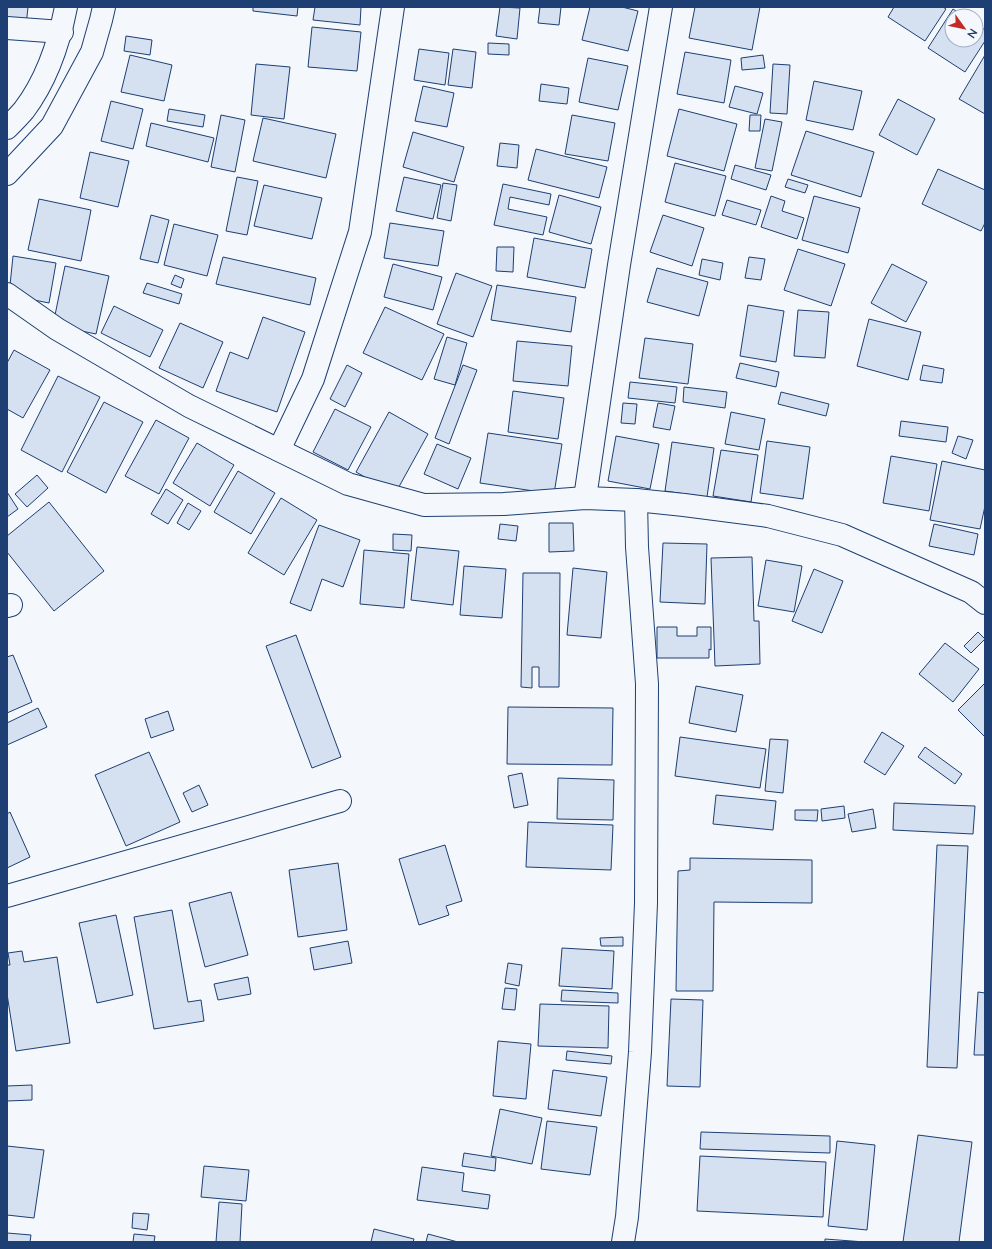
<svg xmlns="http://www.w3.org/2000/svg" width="992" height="1249" font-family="Lato,sans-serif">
<rect width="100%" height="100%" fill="#f4f7fb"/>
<!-- building -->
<g fill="#d5e0f0" stroke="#1d3f73">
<path d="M7,7h21l-2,19 -19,-2z"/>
<path d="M253,7h45l-1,9 -44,-5z"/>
<path d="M315,7h46l-1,18 -47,-5z"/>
<path d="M500,7l20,1 -3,31 -21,-3z"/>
<path d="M540,7h21l-2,18 -21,-2z"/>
<path d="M590,7h32l16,4 -10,40 -46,-11z"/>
<path d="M695,7h65l-8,43 -63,-12z"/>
<path d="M894,7h49l3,2 -21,32 -37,-24z"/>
<path d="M953,9l11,7h-12v24h24v-16l9,6v11l-20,31 -37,-24z"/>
<path d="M312,27l49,5 -4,39 -49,-4z"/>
<path d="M126,36l26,4 -2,15 -26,-4z"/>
<path d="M488,43l21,1v11l-21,-1z"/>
<path d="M419,49l30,4 -4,32 -31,-5z"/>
<path d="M453,49l23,3 -4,36 -24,-3z"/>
<path d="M685,52l46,8 -7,43 -47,-9z"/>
<path d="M130,55l42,10 -8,36 -43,-9z"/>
<path d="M763,55l2,13 -23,2 -1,-12z"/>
<path d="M985,55v59l-26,-15z"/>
<path d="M588,58l40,8 -10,44 -39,-8z"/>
<path d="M256,64l34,3 -6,52 -33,-4z"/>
<path d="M773,64l17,1 -3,49 -17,-1z"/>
<path d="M814,81l48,10 -9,39 -47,-10z"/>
<path d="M541,84l28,4 -2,16 -28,-3z"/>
<path d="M423,86l31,7 -7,34 -32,-6z"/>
<path d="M735,86l28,7 -6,21 -28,-7z"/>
<path d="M898,99l37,20 -18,36 -38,-20z"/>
<path d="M111,101l32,8 -10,40 -32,-8z"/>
<path d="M169,109l36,6 -2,12 -36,-6z"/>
<path d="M679,109l58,15 -13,47 -57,-15z"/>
<path d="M221,115l24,5 -10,52 -24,-5z"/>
<path d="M572,115l43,8 -7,38 -43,-7z"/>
<path d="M750,115h11l-1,16h-11z"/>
<path d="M263,118l73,16 -10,44 -73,-17z"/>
<path d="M765,119l17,3 -10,49 -17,-3z"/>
<path d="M151,123l63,15 -6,24 -62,-16z"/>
<path d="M806,131l68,21 -13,45 -70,-22z"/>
<path d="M413,132l51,15 -10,35 -51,-15z"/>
<path d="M500,143l19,2 -2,23 -20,-2z"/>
<path d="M536,149l71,18 -8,31 -71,-18z"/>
<path d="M90,152l39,9 -11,46 -38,-9z"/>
<path d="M675,163l51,13 -11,40 -50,-14z"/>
<path d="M735,165l36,10 -5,15 -35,-11z"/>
<path d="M938,169l47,21v33l-4,8 -59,-27z"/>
<path d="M237,177l21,4 -11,54 -21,-4z"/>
<path d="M404,177l37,8 -8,34 -37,-8z"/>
<path d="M788,179l20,6 -3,8 -20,-6z"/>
<path d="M443,183l14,2 -6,36 -14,-3z"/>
<path d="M503,184l48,10 -2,11 -39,-8 -2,12 39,8 -4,18 -49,-10z"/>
<path d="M264,185l58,13 -10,41 -58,-13z"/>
<path d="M559,195l42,12 -10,37 -42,-12z"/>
<path d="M771,196l14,5 -3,10 22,7 -7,21 -36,-12z"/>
<path d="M814,196l46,12 -12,45 -46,-13z"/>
<path d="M39,199l52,11 -10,51 -53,-11z"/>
<path d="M727,200l34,10 -5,15 -34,-10z"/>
<path d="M151,215l18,5 -11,43 -18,-4z"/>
<path d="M663,215l41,13 -12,38 -42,-14z"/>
<path d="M390,223l54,8 -6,35 -54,-8z"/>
<path d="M174,224l44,11 -11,41 -43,-11z"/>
<path d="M534,238l58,11 -7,39 -58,-11z"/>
<path d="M497,247h17l-1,25 -17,-1z"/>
<path d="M798,249l47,15 -14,42 -47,-16z"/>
<path d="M13,256l43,7 -7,40 -40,-8z"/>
<path d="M223,257l93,21 -6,27 -94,-21z"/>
<path d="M749,257l16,2 -4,21 -16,-2z"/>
<path d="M702,259l21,4 -3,17 -21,-5z"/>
<path d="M393,264l49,13 -9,33 -49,-13z"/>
<path d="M892,264l35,18 -21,40 -35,-19z"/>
<path d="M65,266l44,10 -13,58 -43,-9z"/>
<path d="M657,268l51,14 -9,34 -52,-14z"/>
<path d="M456,273l36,13 -19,51 -36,-13z"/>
<path d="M175,275l9,4 -3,9 -10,-4z"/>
<path d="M147,283l35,11 -3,10 -36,-11z"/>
<path d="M497,285l79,12 -5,35 -80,-12z"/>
<path d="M748,305l36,6 -8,51 -36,-6z"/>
<path d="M114,306l49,24 -13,27 -49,-24z"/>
<path d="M385,307l59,27 -22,46 -59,-27z"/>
<path d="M798,310l31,2 -4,46 -31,-2z"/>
<path d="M263,317l42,15 -28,80 -61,-21 14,-39 18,7z"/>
<path d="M869,319l52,13 -13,48 -51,-14z"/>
<path d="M180,323l43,19 -20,46 -44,-20z"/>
<path d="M447,337l20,6 -12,42 -21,-6z"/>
<path d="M645,338l48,6 -5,40 -49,-6z"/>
<path d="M517,341l55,5 -4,40 -55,-5z"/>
<path d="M14,350l36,20 -27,48 -16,-9v-46z"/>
<path d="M740,363l39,9 -3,15 -40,-9z"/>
<path d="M347,365l15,8 -17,34 -15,-8z"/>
<path d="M463,365l14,5 -28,74 -14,-6z"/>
<path d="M923,365l21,4 -2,14 -22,-3z"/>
<path d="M58,376l42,21 -38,75 -41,-22z"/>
<path d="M630,382l47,5 -2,16 -47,-5z"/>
<path d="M684,387l43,5 -2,16 -42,-6z"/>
<path d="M513,391l51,7 -6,41 -50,-7z"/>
<path d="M781,392l48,12 -3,12 -48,-12z"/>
<path d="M104,402l39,20 -37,71 -39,-21z"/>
<path d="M623,403l14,1 -2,20 -14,-1z"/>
<path d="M658,403l17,3 -5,24 -17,-3z"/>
<path d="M335,409l36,18 -23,43 -35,-18z"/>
<path d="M389,412l39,22 -33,60 -39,-22z"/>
<path d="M731,412l34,7 -6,31 -34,-6z"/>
<path d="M156,420l33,18 -30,56 -34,-18z"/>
<path d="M901,421l47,6 -2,15 -47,-6z"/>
<path d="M488,433l74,11 -8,50 -74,-11z"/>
<path d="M616,436l43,8 -9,45 -42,-8z"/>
<path d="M958,436l15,4 -7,19 -14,-6z"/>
<path d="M767,441l43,6 -7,52 -43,-6z"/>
<path d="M672,442l42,6 -7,49 -42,-6z"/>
<path d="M197,443l37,22 -24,41 -37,-23z"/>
<path d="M437,444l34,14 -13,31 -34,-15z"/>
<path d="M721,450l37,5 -7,47 -38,-6z"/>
<path d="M891,456l46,8 -8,47 -46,-8z"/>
<path d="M942,461l43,9v36l-5,23 -50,-9z"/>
<path d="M238,471l37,22 -24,41 -37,-22z"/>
<path d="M37,475l11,13 -21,19 -12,-13z"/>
<path d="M166,489l17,11 -15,24 -17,-10z"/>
<path d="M7,492l11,17 -11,8z"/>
<path d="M281,498l36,22 -33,55 -36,-22z"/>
<path d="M49,502l55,69 -50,40 -47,-59v-16z"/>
<path d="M188,503l13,8 -12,19 -12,-7z"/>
<path d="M549,523h24l1,28 -25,1z"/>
<path d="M500,524l18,2 -2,15 -18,-2z"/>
<path d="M934,524l44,10 -4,21 -45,-9z"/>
<path d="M319,525l41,15 -17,47 -21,-8 -11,32 -21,-8z"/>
<path d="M393,534l19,1 -1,16 -18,-1z"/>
<path d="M663,543l44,1 -2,60 -45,-2z"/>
<path d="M417,547l42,4 -6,54 -42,-5z"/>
<path d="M364,550l45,4 -5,54 -44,-4z"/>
<path d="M752,557l2,64h5l1,43 -45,2 -4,-108z"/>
<path d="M766,560l36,6 -8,46 -36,-6z"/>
<path d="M464,566l42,3 -4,49 -42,-3z"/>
<path d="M573,568l34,4 -6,66 -34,-3z"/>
<path d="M814,569l29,12 -21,52 -30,-12z"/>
<path d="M523,573h37l-1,114h-20v-20h-7v21l-11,-1z"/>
<path d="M657,627h20v9h20v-9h14v23l-2,-1v9h-52z"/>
<path d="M978,632l7,7 -14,14 -7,-7z"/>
<path d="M296,635l45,122 -29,11 -46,-122z"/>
<path d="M945,643l34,26 -26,33 -34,-28z"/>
<path d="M13,655l19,47 -25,11v-56z"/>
<path d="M985,683v54l-27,-27z"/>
<path d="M696,686l47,9 -7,37 -47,-9z"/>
<path d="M508,707l105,1 -1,57 -105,-1z"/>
<path d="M38,708l9,19 -40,18v-22z"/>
<path d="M168,711l6,19 -23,8 -6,-19z"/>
<path d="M882,732l22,14 -19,29 -21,-13z"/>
<path d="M680,737l86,12 -6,39 -85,-12z"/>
<path d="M770,739l18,1 -5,53 -18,-2z"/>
<path d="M925,747l37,27 -7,10 -37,-27z"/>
<path d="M149,752l31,70 -54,24 -31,-71z"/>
<path d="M522,773l6,32 -14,3 -6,-32z"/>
<path d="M558,778l56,2 -1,40 -56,-1z"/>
<path d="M199,785l9,20 -16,7 -9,-19z"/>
<path d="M716,795l60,6 -3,29 -60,-6z"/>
<path d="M894,803l81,3 -2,28 -80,-4z"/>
<path d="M844,806l1,12 -23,3 -1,-12z"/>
<path d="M873,809l3,19 -24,4 -4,-18z"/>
<path d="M795,810h23l-1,11 -22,-1z"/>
<path d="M10,812l20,45 -23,11v-54z"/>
<path d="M528,822l85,3 -2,45 -85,-3z"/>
<path d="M445,845l17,56 -16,5 3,9 -30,10 -20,-66z"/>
<path d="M937,845l31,1 -11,222 -30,-1z"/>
<path d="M690,858l122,2v43l-98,-1 -1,89h-37l2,-120 12,-1z"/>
<path d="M338,863l9,67 -49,7 -9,-67z"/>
<path d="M231,892l17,63 -43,12 -16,-64z"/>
<path d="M172,910l16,92 13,-2 3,21 -50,8 -20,-112z"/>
<path d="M116,915l17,80 -36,8 -18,-80z"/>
<path d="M623,937v9h-22l-1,-8z"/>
<path d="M348,941l4,22 -38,7 -4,-22z"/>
<path d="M562,948l52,3 -2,38 -53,-3z"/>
<path d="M22,951l2,11 33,-5 13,86 -54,8 -9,-57v-29h3l-2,-12z"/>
<path d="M508,963l14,2 -3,21 -14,-3z"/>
<path d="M248,977l3,17 -33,6 -4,-16z"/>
<path d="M505,988l12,1 -2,21 -13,-1z"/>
<path d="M562,990l56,3v10l-57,-2z"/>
<path d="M978,992l7,1v62h-11z"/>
<path d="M671,999l32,1 -3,87 -33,-1z"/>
<path d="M540,1004l69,2 -1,42 -70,-2z"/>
<path d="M498,1041l33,3 -5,55 -33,-3z"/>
<path d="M567,1051l45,5 -1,8 -45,-4z"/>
<path d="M553,1070l54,7 -6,39 -53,-7z"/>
<path d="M32,1085v15l-25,1v-15z"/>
<path d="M500,1109l42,9 -10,46 -41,-8z"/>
<path d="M547,1121l50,6 -7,48 -49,-6z"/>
<path d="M701,1132l129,4v17l-130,-4z"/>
<path d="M918,1135l54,7 -13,100h-56z"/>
<path d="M837,1141l38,4 -8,85 -39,-4z"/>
<path d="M7,1146l37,4 -10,68 -27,-3z"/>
<path d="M464,1153l32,5 -1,13 -33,-5z"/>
<path d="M700,1156l126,6 -3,55 -126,-6z"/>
<path d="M204,1166l45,4 -3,31 -45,-4z"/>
<path d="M422,1167l42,6 -2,18 28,4 -2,14 -71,-9z"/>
<path d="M219,1202l23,2 -2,38h-24z"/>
<path d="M133,1213l16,1 -2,16 -15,-2z"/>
<path d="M374,1229l40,10 -1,3h-42z"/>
<path d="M7,1233l24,2 -1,7h-23z"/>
<path d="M134,1234l21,2 -1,6h-21z"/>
<path d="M428,1234l30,8h-32z"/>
<path d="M825,1239l40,3h-40z"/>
</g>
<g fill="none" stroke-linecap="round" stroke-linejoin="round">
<!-- minor casing -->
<g stroke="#1d3f73" stroke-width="24">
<g id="minor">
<path d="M7,28l55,4"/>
<path d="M7,294l50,35 132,77 159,78 76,21 80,-1 81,-6 51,2 48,5 84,11 74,19 129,57 14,11"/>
<path d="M279,450l34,-71 47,-147 33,-225"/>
<path d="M585,498l34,-233 42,-258"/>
<path d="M7,606l4,-1"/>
<path d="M7,896l333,-95"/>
<path d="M623,1242l4,-25 13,-165 6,-149 1,-219 -10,-137 -1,-47"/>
</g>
</g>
<!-- secondary casing -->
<g stroke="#1d3f73" stroke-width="24">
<g id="secondary">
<path d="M7,128c6,-6 12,-12 17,-18 22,-29 35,-67 42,-103"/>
<path d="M7,174l45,-48 40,-74 9,-32 3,-13"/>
</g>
</g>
<!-- minor -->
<use href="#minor" stroke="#f4f7fb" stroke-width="22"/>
<!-- secondary -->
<use href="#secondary" stroke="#f4f7fb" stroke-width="22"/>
</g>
<!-- border -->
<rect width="992" height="1249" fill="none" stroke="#1d3f73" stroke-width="16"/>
<!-- north arrow -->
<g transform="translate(964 28) rotate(123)"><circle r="19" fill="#f4f7fb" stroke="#9eadc5"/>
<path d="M0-3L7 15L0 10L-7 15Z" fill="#c62828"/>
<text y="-6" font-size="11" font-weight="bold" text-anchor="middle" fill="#1d3f73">N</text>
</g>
</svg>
